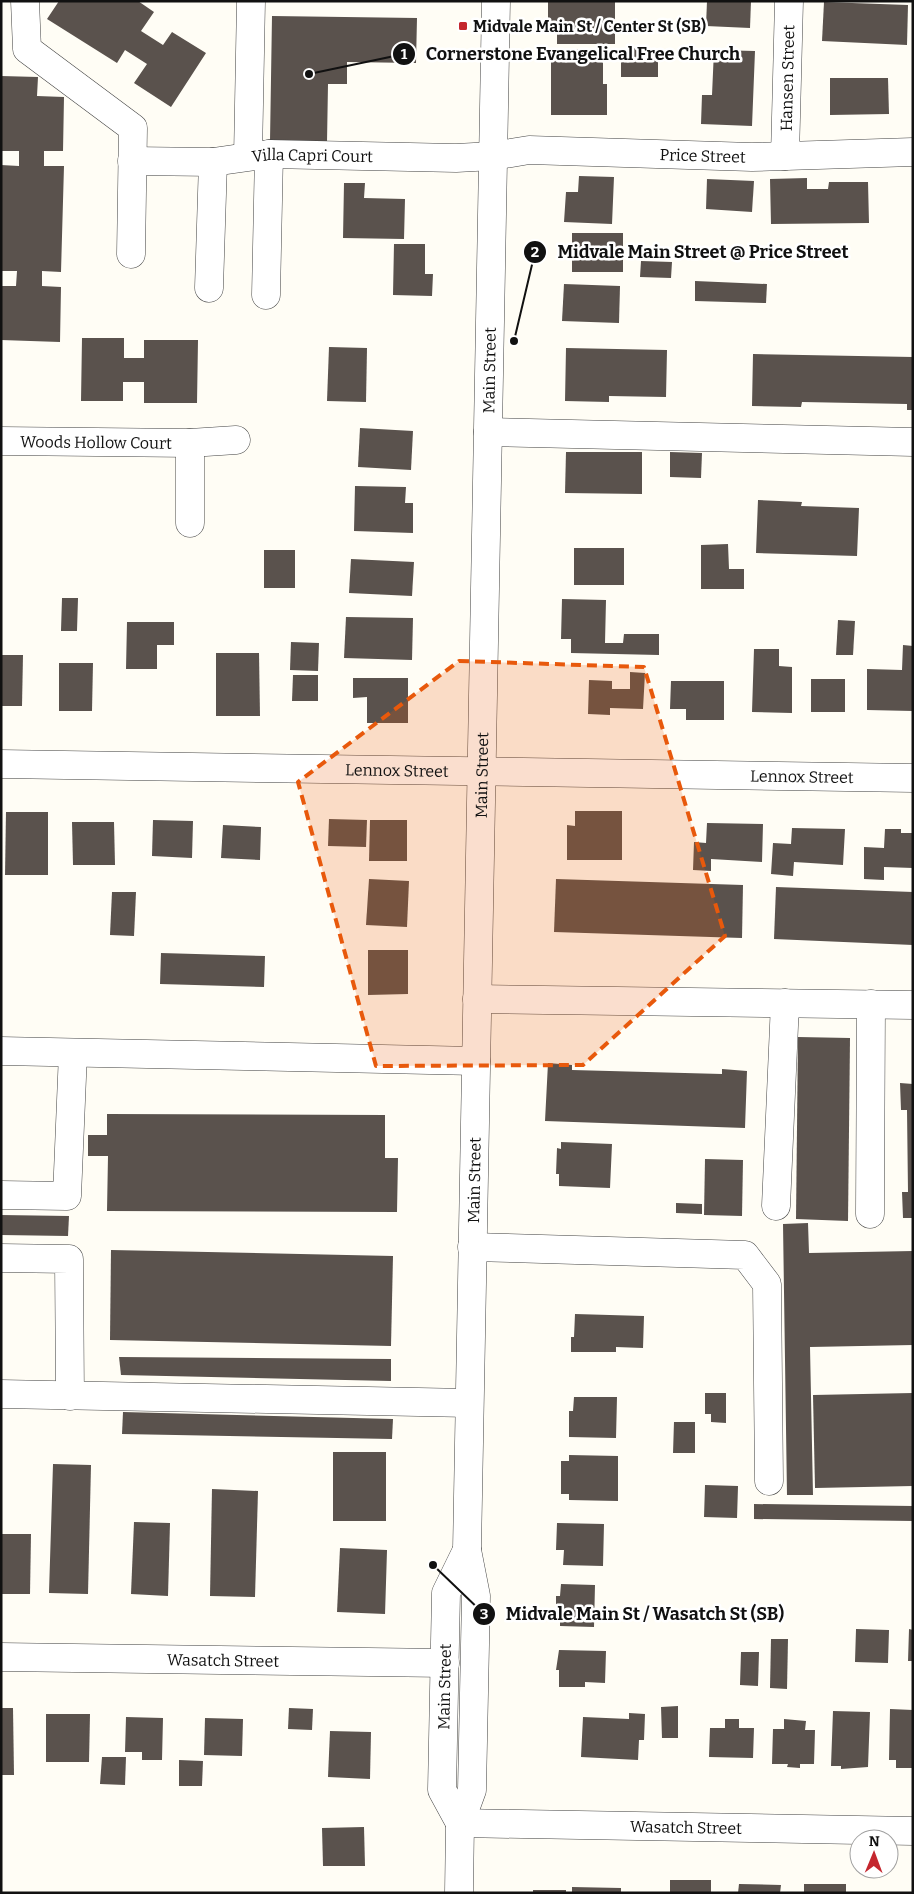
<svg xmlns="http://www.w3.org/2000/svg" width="914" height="1894" font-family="Bitter,serif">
<rect width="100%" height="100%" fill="#fffdf5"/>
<!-- building -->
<g fill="#5a524d">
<path d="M59,1h79l16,11 -13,19 22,14 9,-13 34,21 -35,54 -37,-24 13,-19 -22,-14 -8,13 -70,-44z"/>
<path d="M548,1h67v43h-58v-14h-9z"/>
<path d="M707,1h44l-1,27 -44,-2z"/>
<path d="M824,2l84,3 -1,40 -85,-4z"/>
<path d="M272,16l145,2 -1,45 -69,-1v22h-19l-1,58 -57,-1z"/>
<path d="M621,48l37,1v28h-37z"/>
<path d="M551,49h52v35h4v31h-56z"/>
<path d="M714,50l41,1 -3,75 -51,-2 1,-29h10z"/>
<path d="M1,76l37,1 -1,19 27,1 -1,54h-19v15h20l-3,106 -19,-1v15l19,1 -1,55 -59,-2v-54h15l1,-15h-16v-106l18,1v-15h-18z"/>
<path d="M830,78h58l1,36 -59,1z"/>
<path d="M579,176l35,1 -2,47 -48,-2 2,-30h12z"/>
<path d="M807,178v11h21l1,-7h39l1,41 -98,1 -1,-45z"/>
<path d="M707,179l47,2 -2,31 -46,-3z"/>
<path d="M344,183h21l-1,15 41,1 -1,40 -61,-1z"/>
<rect x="572" y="233" width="51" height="39"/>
<path d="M394,244h31v30h8l-1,22 -39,-1z"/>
<path d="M641,261l31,1 -1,16 -31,-1z"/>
<path d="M695,281l72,3 -1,19 -71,-2z"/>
<path d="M564,284l56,2 -1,37 -57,-2z"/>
<path d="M82,338h42v20h20v-18h54l-1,63h-53v-21h-21v19h-42z"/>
<path d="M329,347l38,1 -1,54 -39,-1z"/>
<path d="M566,348l101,2 -1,47 -57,-1v6l-44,-1z"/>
<path d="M753,354l160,3v53h-6v-6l-105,-2 -1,5 -49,-1z"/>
<path d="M360,428l53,3 -2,39 -53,-3z"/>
<path d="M566,452h76v42l-77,-1z"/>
<path d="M670,452l32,1 -1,25 -31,-1z"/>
<path d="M355,486l51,1 -1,16h8v30l-59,-2z"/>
<path d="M758,500l44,2 -1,4 58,2 -2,48 -101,-3z"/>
<path d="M728,544l1,25h15v20h-43v-44z"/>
<rect x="574" y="548" width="50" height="37"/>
<rect x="264" y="550" width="31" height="38"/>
<path d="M351,559l63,3 -2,34 -63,-3z"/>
<path d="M62,598h16l-1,33h-16z"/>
<path d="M562,599l44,1 -1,43h18l1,-9h35v21l-88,-2v-14h-10z"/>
<path d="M346,617l67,1 -1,42 -68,-2z"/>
<path d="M838,620l17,1 -2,34h-17z"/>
<path d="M127,622h47v23h-17v24h-31z"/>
<path d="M291,642l28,1 -1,28 -28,-1z"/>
<path d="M903,645l10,1v65l-46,-1v-41l35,1z"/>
<path d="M754,649h25v17l13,1v46l-40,-1z"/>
<path d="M216,653h43l1,63h-44z"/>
<path d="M1,655h22l-1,51h-21z"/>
<path d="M59,663h34l-1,48h-33z"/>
<path d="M630,672l15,1 -2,36 -33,-1v7l-22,-1 1,-34 23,1v8h18z"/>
<path d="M293,675h25v26h-26z"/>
<path d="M353,678h55v45h-41v-26l-14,1z"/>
<rect x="811" y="679" width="34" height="33"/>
<path d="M671,681h53v39h-38v-11h-16z"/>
<path d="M575,811h47v49h-55v-35l8,1z"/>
<path d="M6,812h42v63h-43z"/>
<path d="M329,819l38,1 -1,27 -38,-1z"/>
<path d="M153,820l40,1 -1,37 -40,-2z"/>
<path d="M370,820h37v41h-38z"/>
<path d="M72,822h42l1,43h-42z"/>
<path d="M707,823l56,1 -1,38 -51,-3v12l-18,-1 1,-28 12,1z"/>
<path d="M223,825l38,2 -1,33 -39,-2z"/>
<path d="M792,828l53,1 -2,36 -49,-3 -1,14 -22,-2 2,-31 18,1z"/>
<path d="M885,829h16v4h12v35l-29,-1v13l-20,-1v-32l20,1z"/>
<path d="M369,879l40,2 -2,46 -41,-2z"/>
<path d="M556,879l187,6 -1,53 -188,-6z"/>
<path d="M776,887l137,5v53l-139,-6z"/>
<path d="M112,892h24l-2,44 -24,-1z"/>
<path d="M368,950h40v44l-40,1z"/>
<path d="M161,953l104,3 -1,31 -104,-3z"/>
<path d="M798,1037l52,1 -2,183 -52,-2z"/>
<path d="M548,1063l24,2v5l150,4v-5l25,2 -2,57 -200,-7z"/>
<path d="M900,1083l13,1v134h-10l-1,-26h6l-1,-82h-6z"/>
<path d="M107,1114l278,1v43h13l-1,54 -290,-1 1,-55h-20v-21h19z"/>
<path d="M561,1142l51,2 -2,44 -51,-2v-12h-3l1,-26 4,1z"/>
<path d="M705,1159l38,1 -1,56 -38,-1z"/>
<path d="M676,1203l26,1v10l-26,-1z"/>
<path d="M1,1215l68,1 -1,20 -67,-1z"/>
<path d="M808,1223l1,30 104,-2v94l-103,2 3,148h-26l-4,-271z"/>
<path d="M111,1250l282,6 -2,90 -281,-6z"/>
<path d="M575,1314l69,2 -1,32 -27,-1v5h-45v-15h3z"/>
<path d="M119,1357l272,2v22l-270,-6z"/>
<path d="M705,1393h21v30l-15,-1v-8h-6z"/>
<path d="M913,1393v93l-98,2 -2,-93z"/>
<path d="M574,1397h43l-1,41 -47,-1v-26h4z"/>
<path d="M123,1412l270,7 -1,20 -270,-5z"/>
<path d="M674,1422h21v31h-22z"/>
<rect x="333" y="1452" width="53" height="69"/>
<path d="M569,1455l49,1v45l-49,-1v-6h-8v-33h8z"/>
<path d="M53,1464l38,1 -3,129 -39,-1z"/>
<path d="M705,1485l33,1 -1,32 -33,-1z"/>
<path d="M212,1489l46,2 -3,106 -45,-1z"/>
<path d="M754,1504l159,2v15l-159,-2z"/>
<path d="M134,1522l36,1 -2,73 -37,-2z"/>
<path d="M557,1523l47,1 -1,42 -40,-1 1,-15h-8z"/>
<path d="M1,1534h30l-1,60h-29z"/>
<path d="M340,1548l47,2 -2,64 -48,-2z"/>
<path d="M561,1584l34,1 -1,42 -34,-1v-7h-4v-23h4z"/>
<path d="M856,1629l33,1 -1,33 -33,-1z"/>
<path d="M909,1629l4,1v31h-5z"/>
<path d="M771,1639h17l-1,50 -17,-1z"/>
<path d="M559,1650l47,1 -1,32 -20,-1v5h-26v-17h-3z"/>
<path d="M741,1652h18l-1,34 -18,-1z"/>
<path d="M678,1706v32h-16l-1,-31z"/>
<path d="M1,1708h12l1,67h-13z"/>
<path d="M289,1708l24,1 -1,21 -24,-1z"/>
<path d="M890,1709l23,1v58h-17v-8h-7z"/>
<path d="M833,1711l37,1 -2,55 -27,2v-3h-10z"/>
<path d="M629,1713l16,1 -1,26h-5l-1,20 -57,-3 2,-40 46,2z"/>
<path d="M46,1714h44l-1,48h-43z"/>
<path d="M126,1717l37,1 -1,42h-20v-8h-17z"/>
<path d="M205,1718l38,1 -1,37 -38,-1z"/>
<path d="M725,1719h14v9h15l-1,30 -44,-1 1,-29h15z"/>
<path d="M784,1719l22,2 -1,9h10l-1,34h-14v4l-13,-1 1,-3h-16l1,-35h11z"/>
<path d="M330,1731l41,1 -1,47 -42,-2z"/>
<path d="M102,1757h24l-1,28 -25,-1z"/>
<path d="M179,1760l24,1 -1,25h-23z"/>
<path d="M364,1827l1,39h-42l-1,-38z"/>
<rect x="670" y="1880" width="41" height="13"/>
<path d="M739,1884l42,1 -1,8h-42z"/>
<rect x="804" y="1884" width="42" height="9"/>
<path d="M572,1887l49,1v5h-49z"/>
<rect x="533" y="1890" width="33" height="3"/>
</g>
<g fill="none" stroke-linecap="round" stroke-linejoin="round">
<!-- minor casing -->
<g stroke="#444" stroke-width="29">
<g id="minor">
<path d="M25,1l2,48 106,79 -2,126"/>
<path d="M248,156l3,-155"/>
<path id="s1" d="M785,156l4,-155"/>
<path id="s2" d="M132,161l81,1 56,-8 187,4 37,-2 36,-6 223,7 161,-5"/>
<path d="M209,288l4,-126"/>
<path d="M266,295l3,-141"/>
<path d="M488,432l425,10"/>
<path id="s3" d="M1,441l189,2 46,-3"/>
<path d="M190,443v80"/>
<path id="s4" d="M1,764l912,14"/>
<path d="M477,999l436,6"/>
<path d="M1,1051l475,10"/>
<path d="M1,1195l66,1 6,-143"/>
<path d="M776,1206l9,-203"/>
<path d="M870,1214l1,-210"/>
<path d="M472,1247l273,8 22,29 2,197"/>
<path d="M1,1258l68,1 1,137"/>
<path d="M1,1394l468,9"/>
<path id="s5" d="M1,1657l444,6"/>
<path id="s6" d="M460,1823l453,8"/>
<path id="s7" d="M460,1823l-18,-33 4,-197 21,-43"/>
<path id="s8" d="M459,1893l1,-70 12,-33 4,-194 -9,-46 29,-1549"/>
</g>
</g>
<!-- minor -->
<use href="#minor" stroke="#fff" stroke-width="28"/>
</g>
<!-- marked area -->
<path fill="#e8590c" fill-opacity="0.2" stroke="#e8590c" stroke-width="4" stroke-dasharray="10 6" stroke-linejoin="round" d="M459,661l185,6 81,269 -142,129 -207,1 -78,-284z"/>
<!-- markers -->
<rect fill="#c4262e" stroke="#fff" stroke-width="2" x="458" y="21" width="10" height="10" rx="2.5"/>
<g text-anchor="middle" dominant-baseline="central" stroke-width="5" stroke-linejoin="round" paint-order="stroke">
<!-- poi labels -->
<g font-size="16" font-weight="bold" fill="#111" stroke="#fff" text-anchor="start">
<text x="473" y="26">Midvale Main St / Center St (SB)</text>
</g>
<!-- street labels -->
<g font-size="16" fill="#111" stroke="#fff">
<text stroke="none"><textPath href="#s1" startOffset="78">Hansen Street</textPath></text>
<text stroke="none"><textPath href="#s2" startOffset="572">Price Street</textPath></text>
<text stroke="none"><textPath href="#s2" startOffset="181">Villa Capri Court</textPath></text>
<text stroke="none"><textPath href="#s8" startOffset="1526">Main Street</textPath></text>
<text stroke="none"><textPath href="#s3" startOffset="95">Woods Hollow Court</textPath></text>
<text stroke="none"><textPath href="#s4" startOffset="396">Lennox Street</textPath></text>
<text stroke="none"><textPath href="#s8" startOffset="1121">Main Street</textPath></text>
<text stroke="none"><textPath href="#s4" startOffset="801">Lennox Street</textPath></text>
<text stroke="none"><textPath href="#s8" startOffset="716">Main Street</textPath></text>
<text stroke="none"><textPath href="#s5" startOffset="222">Wasatch Street</textPath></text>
<text stroke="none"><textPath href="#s7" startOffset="141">Main Street</textPath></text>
<text stroke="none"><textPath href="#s6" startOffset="226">Wasatch Street</textPath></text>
</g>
</g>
<!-- callouts -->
<path fill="none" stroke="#111" stroke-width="2" d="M309 74L404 54M514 341L535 252M433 1565L484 1614"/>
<g fill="#111" stroke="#fff" stroke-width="2">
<circle cx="309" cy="74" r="5"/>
<circle cx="514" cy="341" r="5"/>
<circle cx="433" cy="1565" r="5"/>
<circle cx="404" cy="54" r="12"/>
<circle cx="535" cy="252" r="12"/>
<circle cx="484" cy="1614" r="12"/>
</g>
<g font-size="15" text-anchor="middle" font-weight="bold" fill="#fff">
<text x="404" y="59">1</text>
<text x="535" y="257">2</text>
<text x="484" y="1619">3</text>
</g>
<g font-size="18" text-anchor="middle" font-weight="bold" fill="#111" stroke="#fff" stroke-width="5" stroke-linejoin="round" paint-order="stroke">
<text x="583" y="60">Cornerstone Evangelical Free Church</text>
<text x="703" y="258">Midvale Main Street @ Price Street</text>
<text x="645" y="1620">Midvale Main St / Wasatch St (SB)</text>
</g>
<!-- border -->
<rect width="914" height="1894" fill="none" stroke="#111111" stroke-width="5"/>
<!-- north arrow -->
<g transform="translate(874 1854) rotate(1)"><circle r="24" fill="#ffffff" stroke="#a0a0a0"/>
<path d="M0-4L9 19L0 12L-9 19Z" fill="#c4262e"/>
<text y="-8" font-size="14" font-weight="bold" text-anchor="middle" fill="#111111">N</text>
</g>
</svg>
